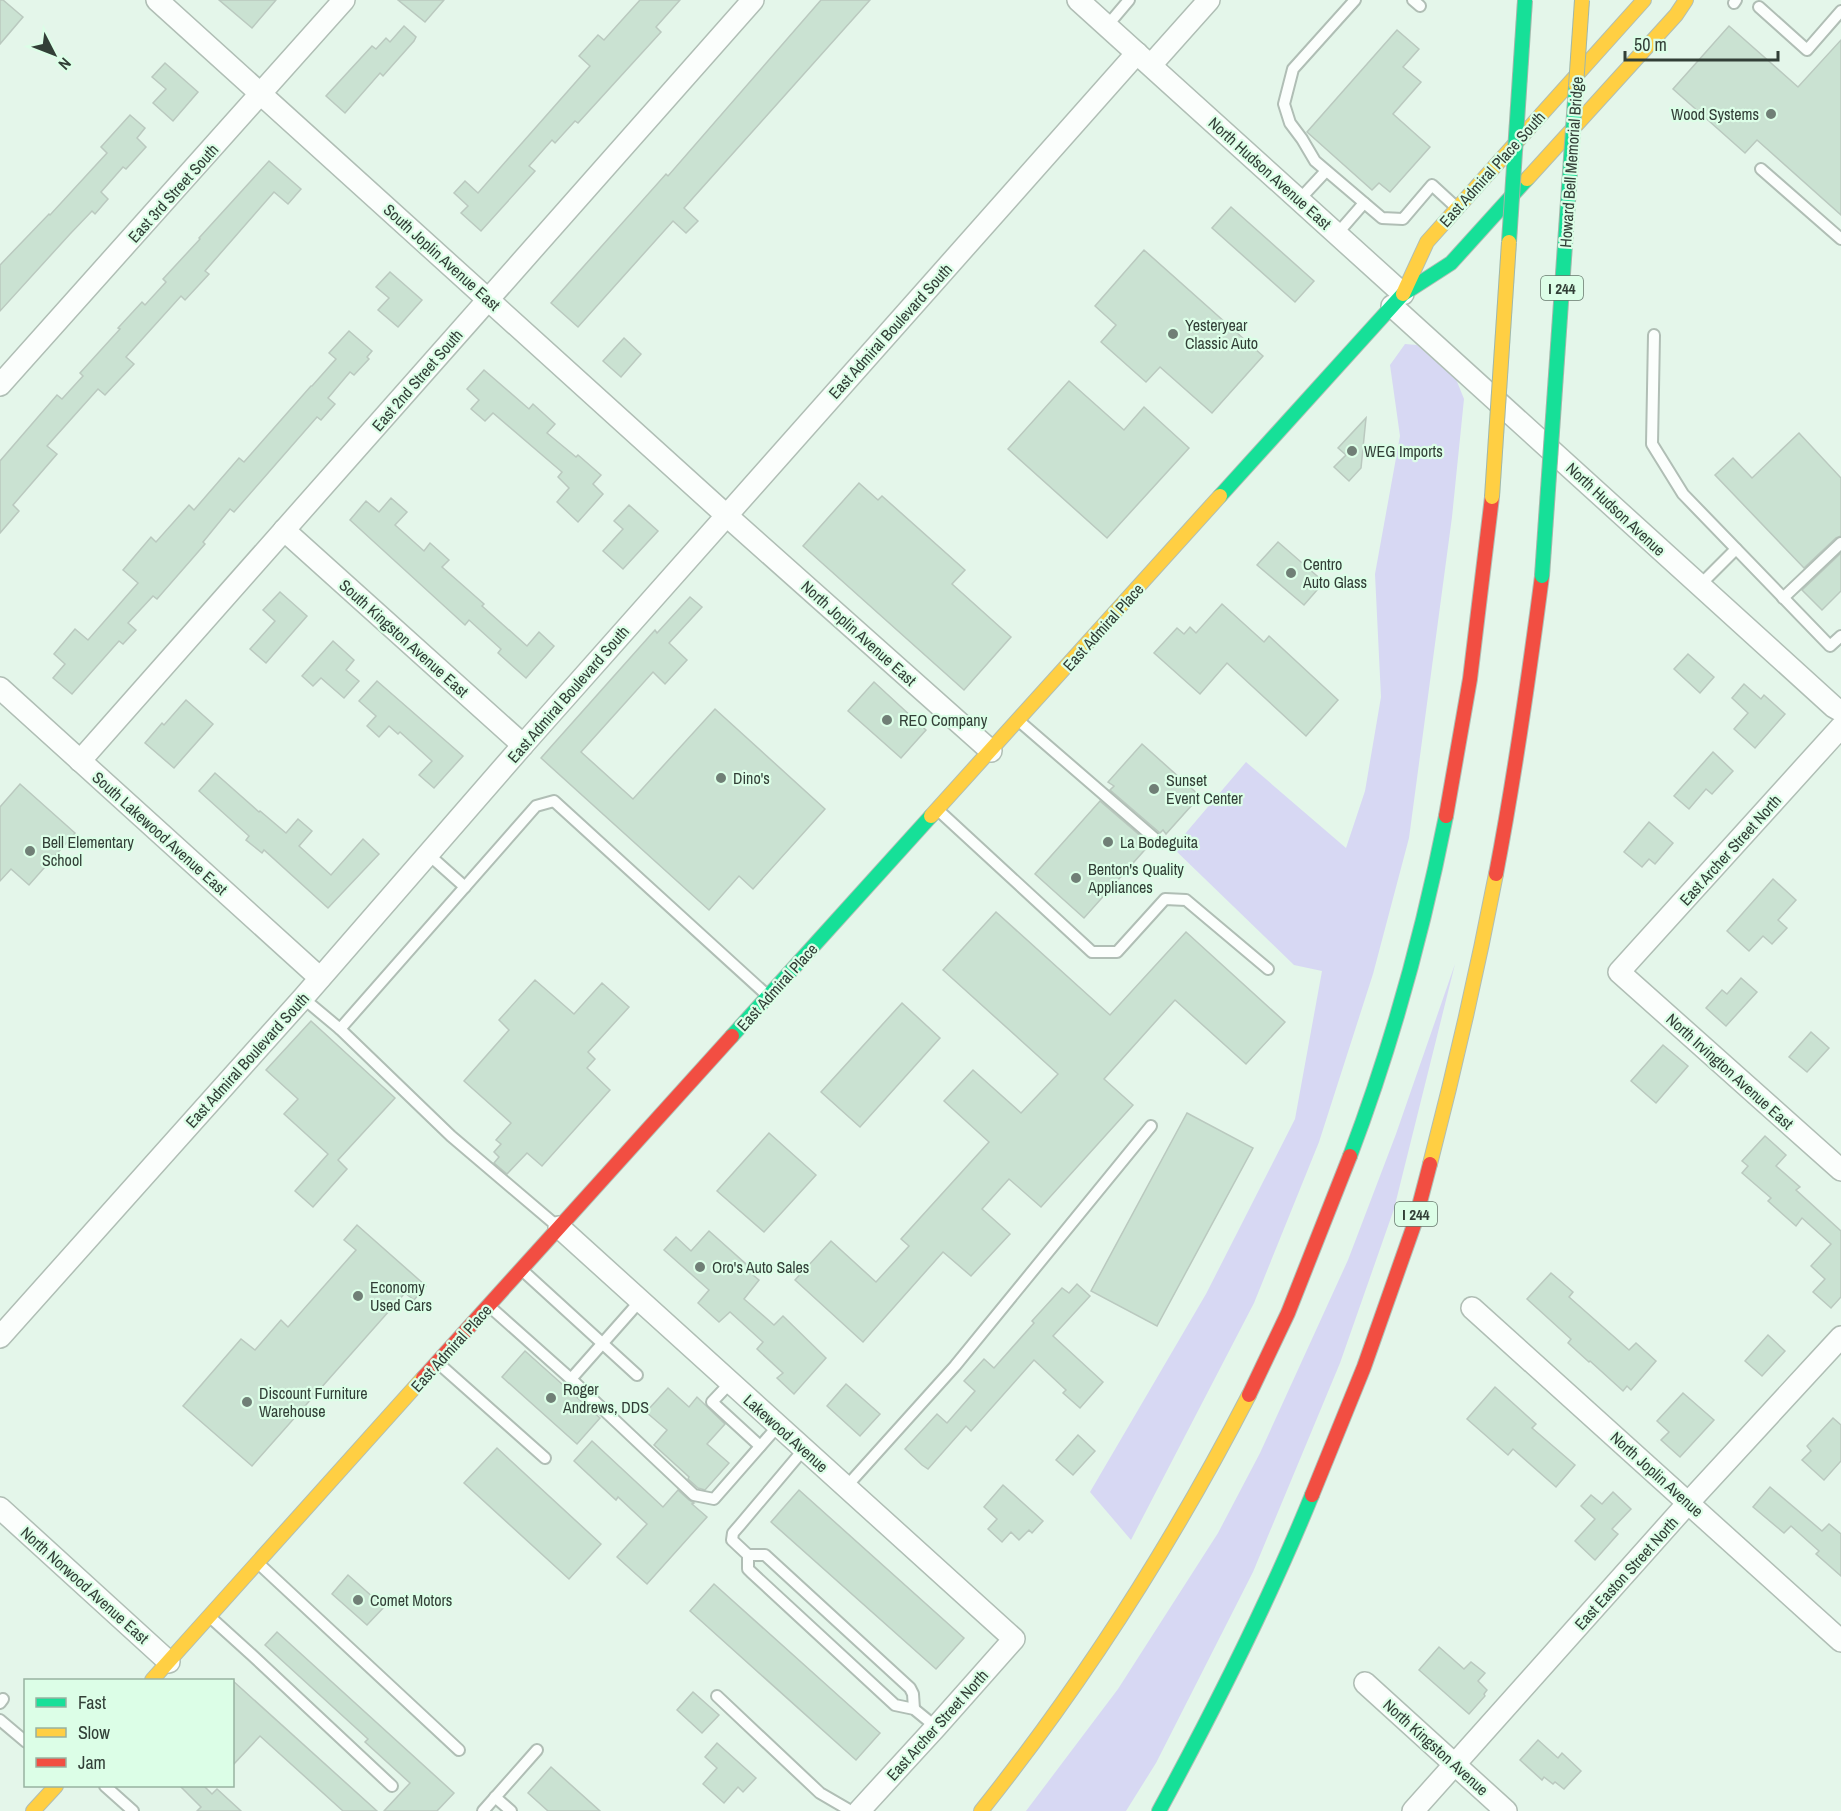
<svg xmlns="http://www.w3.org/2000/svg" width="1841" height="1811" font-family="'Archivo Narrow',sans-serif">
<rect width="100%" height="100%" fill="#e4f6ea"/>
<!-- green -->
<g fill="#d7d8f3">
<path d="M1405,344l12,1 39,34 8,20 -12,118 -43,321 -36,136 -54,168 -65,161 -123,237 -41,-48 116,-198 89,-175 27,-148 -28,-6 -121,-117 73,-86 100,86 19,-57 16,-94 -6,-123 25,-138 -10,-71z"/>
<path d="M1455,964l-61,245 -54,154 -87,209 -97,191 -30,48h-100l92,-122 100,-156 42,-80 88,-193 48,-126z"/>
</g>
<!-- building -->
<g fill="#cae2d2" stroke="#bac9bf" stroke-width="1.5">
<path d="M0,0h3l20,17 -23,27z"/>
<path d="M219,0h57l-24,28z"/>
<path d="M398,0h46l-19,22z"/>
<path d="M640,0h40l-24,27 5,5 -83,91 -3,-2 -20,22 -3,-3 -23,26 6,5 -54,60 -20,-18 7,-7 -14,-13 11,-12 13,12 112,-127 -11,-10 19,-21 6,5z"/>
<path d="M821,0h49l-186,208 14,13 -12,12 -13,-12 -95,106 -27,-24 115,-129 2,2z"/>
<path d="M404,26l12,11 -2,4 -31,35 -3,-3 -35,40 -19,-17 46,-50 4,3 10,-11 4,4z"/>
<path d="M1729,26l69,61 43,-47v175l-84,-75 -12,13 -72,-64z"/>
<path d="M1397,30l22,19 -16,18 18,15 -28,32 37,33 -40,45 -11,-9 -7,7 -65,-58z"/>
<path d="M165,63l33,29 -25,29 -20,-18 13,-14 -14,-12z"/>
<path d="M130,115l15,13 -8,10 9,9 -20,22 -3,-2 -22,25 7,7 -13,15 -3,-3 -22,23 -70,77v-46l49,-51 1,1 57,-62 -6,-6z"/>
<path d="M269,161l32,28 -13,15 -14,-12 -69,79 4,3 -24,26 -4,-4 -55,61 8,7 -29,31 -7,-6 -51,57 10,8 -44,51 6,6 -19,22v-72l57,-66 5,4 21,-23 -3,-3 40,-44 -2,-1 24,-26 3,3 21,-23 -3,-3 37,-40 -1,-1z"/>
<path d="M1231,207l83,74 -19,21 -83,-74z"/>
<path d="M1144,250l119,106 -51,57 -52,-46 -14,15 -45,-40 15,-17 -21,-19z"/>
<path d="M390,272l32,28 -24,27 -20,-17 11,-12 -13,-11z"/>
<path d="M349,331l23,20 -5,6 2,2 -15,16 -4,-3 -22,26 7,6 -14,16 -4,-3 -83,95 -4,-3 -27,33 2,2 -48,55 -4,-3 -25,27 8,7 -13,14 -4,-3 -47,53 -19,-16 12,-14 -11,-10 21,-25 13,11 50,-57 -15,-13 28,-33 5,5 33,-37 5,5 45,-52 5,4 67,-76h1l24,-27 -7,-6z"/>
<path d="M624,338l17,16 -20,23 -18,-16z"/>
<path d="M484,370l45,39 4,-5 22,20 -8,9 29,24 2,-2 23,20 -8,9 10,10 -25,28 -21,-20 12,-14 -11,-11 4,-5 -69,-59 -8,8 -14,-12 8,-9 -12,-11z"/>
<path d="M1069,381l55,49 20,-23 45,41 -82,90 -99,-89z"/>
<path d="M1366,418l-5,50 -12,13 -15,-14 12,-12 -8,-7z"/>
<path d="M1799,433l42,45v58l-5,2 -32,30 -89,-93 18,-17 19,20z"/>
<path d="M859,483l19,17 4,-4 83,74 -13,14 59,53 -47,53 -161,-144z"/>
<path d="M391,498l16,14 -12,13 29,26 6,-8 19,17 -7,7 42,37 -2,2 45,40 12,-14 15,14 -28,32 -28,-25 3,-4 -32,-29 -4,5 -115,-105 16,-19 13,11z"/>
<path d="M629,505l29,26 -35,38 -20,-18 20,-22 -9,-8z"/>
<path d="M1278,542l46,40 -20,23 -47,-40z"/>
<path d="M1841,553v38l-19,19 -20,-20z"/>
<path d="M280,592l27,24 -41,47 -16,-14 25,-28 -12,-11z"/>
<path d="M690,597l12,10 -33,36 18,17 -22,24 -12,-12 -72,80 52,47 82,-90 110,100 -72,80 -14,-13 -30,34 -168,-152 114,-128 2,3z"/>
<path d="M1222,604l42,38 5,-6 69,64 -32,36 -79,-73 -27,31 -46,-41 23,-25 7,6 6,-7 6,6z"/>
<path d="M333,641l21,19 -8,10 13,11 -15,17 -23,-20 -8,8 -11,-10z"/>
<path d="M1688,654l26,23 -14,16 -26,-24z"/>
<path d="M377,681l86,75 -29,32 -15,-13 13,-14 -32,-29 -2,2 -9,-8 -10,11 -12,-11 9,-10 -17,-15z"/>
<path d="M874,682l52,48 -25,28 -53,-47z"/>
<path d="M1744,684l17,15 3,-4 21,19 -30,34 -21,-19 14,-16 -16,-15z"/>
<path d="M186,700l27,24 -39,44 -29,-25 17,-20 2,2z"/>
<path d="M1142,744l58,52 -34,38 -3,-4 -3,3 -50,-43 4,-4 -6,-4z"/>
<path d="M1713,752l20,19 -21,23 -6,-5 -17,20 -15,-13z"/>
<path d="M215,773l44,39 1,-1 26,22 12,-14 14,12 -13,15 32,29 32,-36 16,15 -51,54 -64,-58 -2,3 -16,-13 3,-4 -50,-45z"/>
<path d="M20,784l55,49 -46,52 -18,-16 -11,12v-74z"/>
<path d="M1100,801l50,43 -66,74 -49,-44z"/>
<path d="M1649,822l24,21 -18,21 -6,-5 -7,8 -18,-15z"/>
<path d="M1773,879l23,21 -18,20 9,8 -15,16 -9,-8 -14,15 -22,-20z"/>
<path d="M996,912l114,103 76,-83 99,90 -39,42 -71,-64 -71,79 29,26 -92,102 -32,-28 -27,30 28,25 -39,42 -28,-24 -80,90 -68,-62 36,-39 45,41 33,-36 -8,-7 88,-97 -45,-41 29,-31 48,43 37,-39 -115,-104z"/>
<path d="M1741,978l16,14 -31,34 -20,-18 16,-18 5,4z"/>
<path d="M535,980l39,34 28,-31 27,24 -41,45 7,7 -8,9 23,22 -68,76 -15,-13 -20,21 -13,-11 5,-6 -5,-5 7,-8 -5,-4 15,-17 -47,-42 45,-51 -10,-10z"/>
<path d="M902,1003l38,35 -80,89 -39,-35z"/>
<path d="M311,1021l84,77 -57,62 9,9 -34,38 -18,-16 33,-37 -44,-40 14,-15 -32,-29z"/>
<path d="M1811,1032l18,16 -22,24 -18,-15z"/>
<path d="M1663,1045l25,21 -32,37 -25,-22z"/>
<path d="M1187,1113l66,35 -96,178 -66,-35z"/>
<path d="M769,1133l47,42 -52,57 -47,-41z"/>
<path d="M1765,1136l21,19 -10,11 24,21 -4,3 45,41v66l-10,11 -18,-16 12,-13 -14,-13 20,-22 -29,-26 -6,8 -28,-25 3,-3 -29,-25 6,-7 -6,-5z"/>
<path d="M357,1225l69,61 -12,14 -9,-7 -153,173 -69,-60 58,-67 14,11 26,-30 7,7 68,-77 -12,-10z"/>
<path d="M709,1231l46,41 -2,3 6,5 -15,19 30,26 9,-9 43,42 -32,36 -17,-16 6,-5 -26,-24 6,-7 -33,-30 -11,10 -21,-19 11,-13 -45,-40 12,-13 15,14z"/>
<path d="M1551,1273l22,19 -4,5 60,53 7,-7 20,18 -25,29 -4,-4 -4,5 -33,-30 -1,1 -21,-19 3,-4 -44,-40z"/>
<path d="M1077,1284l13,12 -37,40 50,46 -23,26 -17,-15 3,-3 -32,-30 -63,71 -5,-5 -38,43 -6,-4 -17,-16 32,-35 10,9 28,-32 -11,-10 20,-22 10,9 40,-45 -2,-2 30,-33 7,5z"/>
<path d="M1768,1335l17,16 -23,25 -17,-15z"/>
<path d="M525,1351l75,67 -23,26 -75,-67z"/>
<path d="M846,1384l34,30 -20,22 -33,-30z"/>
<path d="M1495,1387l41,37 -4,4 43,37 -19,22 -43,-38 -5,6 -41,-36z"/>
<path d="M668,1388l21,19 8,-10 28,27 -18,20 22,19 -24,27 -7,-2 -10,-9 1,-2 -35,-32 13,-15 -21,-18z"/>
<path d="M1683,1393l31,27 -34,37 -19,-17 8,-8 -12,-11z"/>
<path d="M1833,1418l8,7v36l-17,19 -22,-20 9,-9 -4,-5z"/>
<path d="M1078,1435l17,16 -22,24 -17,-15z"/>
<path d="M592,1441l71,66 15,-17 11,10 5,3 -2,1 15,13 -60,67 -30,-27 30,-33 -29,-27 -2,3 -42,-39z"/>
<path d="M497,1448l104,96 -32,35 -105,-96z"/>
<path d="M1003,1485l40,36 -11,12 -3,-3 -10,10 -8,-8 -9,10 -14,-13 9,-10 -13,-12z"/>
<path d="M1770,1487l52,44 7,-7 12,10v42l-25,-22 3,-3 -28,-25 -7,7 -31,-26z"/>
<path d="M799,1490l165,148 -28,31 -165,-147z"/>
<path d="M1613,1492l18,17 -19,20 6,5 -23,26 -20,-19 20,-22 -14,-13 10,-11 11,9z"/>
<path d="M348,1575l36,32 -17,18 -35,-31z"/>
<path d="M714,1584l166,149 -24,27 -166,-149z"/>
<path d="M277,1632l177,161 -17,18h-53l26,-28 -45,-41 3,-3 -103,-94z"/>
<path d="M1439,1647l25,22 7,-7 14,11 -7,8 9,9 -3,4 1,2 -16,18 -50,-44z"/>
<path d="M232,1680l145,131h-34l-83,-75 -28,30z"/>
<path d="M693,1692l26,23 -17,18 -25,-23z"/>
<path d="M1538,1740l20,18 4,-5 19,18 -17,18 -9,-7 -2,2 -9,-7 -2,3 -22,-20z"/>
<path d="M717,1743l39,35 -13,14 -5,-5 -14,16 -21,-19 14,-16 -12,-11z"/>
<path d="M551,1767l49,44h-52l-20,-18z"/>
<path d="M179,1785h24l9,9 5,-5 24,22h-44l4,-4z"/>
</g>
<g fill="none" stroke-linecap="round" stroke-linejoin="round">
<!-- lane casing -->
<g stroke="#b0beb5" stroke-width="14">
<g id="lane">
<path d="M1355,0l-62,69 -9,35 6,19 12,16 13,22 67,57 21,1 29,-34 25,23"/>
<path d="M1413,0l7,6"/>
<path d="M1734,3l2,-3"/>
<path d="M1759,7l48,43 34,-39"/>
<path d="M1107,26l22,-26"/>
<path d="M1761,169l80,70"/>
<path d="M1299,200l27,-29"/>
<path d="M1337,234l27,-31"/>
<path d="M1654,335l-2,109 31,50 147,152 11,-10"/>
<path d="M1699,586l37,-37"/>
<path d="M1783,598l58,-55"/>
<path d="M1019,721l141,122"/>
<path d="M938,810l154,142h25l48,-53 21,1 82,69"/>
<path d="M428,854l37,33"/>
<path d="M303,998l37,31 196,-223 18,-5 214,195"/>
<path d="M340,1029l111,107 106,90"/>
<path d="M522,1270l115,105"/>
<path d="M489,1306l82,73 123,116 20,4 64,-73"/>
<path d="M438,1363l107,95"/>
<path d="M571,1379l69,-78"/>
<path d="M730,1383l-18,19 48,44"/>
<path d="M804,1449l-64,76 -7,8 -1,7 16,15v14l3,3 144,133 19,4 22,18"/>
<path d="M846,1487l109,-121 196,-240"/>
<path d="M748,1555h17l145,133 3,6 1,15"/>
<path d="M258,1563l201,187"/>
<path d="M210,1617l42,38 140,131"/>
<path d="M717,1696l103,97 31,18"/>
<path d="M0,1703l3,-4"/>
<path d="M0,1720l26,22"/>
<path d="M105,1786l28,25"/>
<path d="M495,1797l16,14"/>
<path d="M483,1811l54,-61"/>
</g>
</g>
<!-- street casing -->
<g stroke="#b0beb5" stroke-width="24">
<g id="street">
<path d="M157,0l569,515 265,236"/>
<path d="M1078,0l325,294"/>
<path d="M1151,65l58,-65"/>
<path d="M1392,306l442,401 7,4"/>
<path d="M0,385l344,-385"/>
<path d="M284,530l239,215"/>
<path d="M0,688l320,290"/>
<path d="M1841,727l-222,245 222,198"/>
<path d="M80,761l673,-761"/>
<path d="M559,1227l455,412 -78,88 -77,84"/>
<path d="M1472,1308l369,333"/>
<path d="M0,1337l303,-339 220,-253 614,-692"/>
<path d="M0,1508l169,154"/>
<path d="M1365,1683l141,128"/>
<path d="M1413,1811l275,-308 153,-166"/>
</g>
</g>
<!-- fast casing -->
<g stroke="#b0beb5" stroke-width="16">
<g id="fast">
<path d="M1220,496l183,-202 48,-31 76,-84"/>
<path d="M732,1036l199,-220"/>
<path d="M1350,1156c42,-111 73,-224 96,-340"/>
<path d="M1159,1811c56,-103 109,-208 153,-316"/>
</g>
</g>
<!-- slow casing -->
<g stroke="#b0beb5" stroke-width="16">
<g id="slow">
<path d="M1527,179l149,-164 10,-15"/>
<path d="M1403,294l24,-52 217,-242"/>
<path d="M931,816l289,-320"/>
<path d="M1430,1164c25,-96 47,-192 66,-290"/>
<path d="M152,1680l271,-302"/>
<path d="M33,1811l23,-25"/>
<path d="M981,1811c103,-129 192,-269 268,-416"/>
</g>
</g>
<!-- jam casing -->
<g stroke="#b0beb5" stroke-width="16">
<g id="jam">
<path d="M1446,816l24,-137 22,-182"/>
<path d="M1496,874c19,-99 33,-198 46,-298"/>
<path d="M423,1378l309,-342"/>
<path d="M1249,1395l39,-82 62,-157"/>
<path d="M1312,1495l52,-128 50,-142 16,-61"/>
</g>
</g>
<!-- lane -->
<use href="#lane" stroke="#fbfefc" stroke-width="10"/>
<!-- street -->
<use href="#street" stroke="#fbfefc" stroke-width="21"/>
<!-- fast -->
<use href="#fast" stroke="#16e098" stroke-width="14"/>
<!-- slow -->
<use href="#slow" stroke="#ffcf43" stroke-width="14"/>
<!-- jam -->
<use href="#jam" stroke="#f24e42" stroke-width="14"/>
<!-- fast-bridge casing -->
<g stroke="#a0b7aa" stroke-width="16" stroke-linecap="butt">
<g id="fast-bridge">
<path d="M1509,242l16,-242"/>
<path d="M1542,576l34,-490"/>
</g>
</g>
<!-- slow-bridge casing -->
<g stroke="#a0b7aa" stroke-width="16" stroke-linecap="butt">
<g id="slow-bridge">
<path d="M1576,86l6,-86"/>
<path d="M1492,497l17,-255"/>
</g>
</g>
<!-- fast-bridge -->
<use href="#fast-bridge" stroke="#16e098" stroke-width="14"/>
<!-- slow-bridge -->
<use href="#slow-bridge" stroke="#ffcf43" stroke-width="14"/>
</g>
<!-- markers -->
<g fill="#707f76" stroke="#dcfee7" stroke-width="2">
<circle cx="1771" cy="114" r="6"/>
<circle cx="1173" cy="334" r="6"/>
<circle cx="1352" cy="451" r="6"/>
<circle cx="1291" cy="573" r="6"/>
<circle cx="887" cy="720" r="6"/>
<circle cx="721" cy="778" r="6"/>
<circle cx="1154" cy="789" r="6"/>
<circle cx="1108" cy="842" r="6"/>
<circle cx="30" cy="851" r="6"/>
<circle cx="1076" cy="878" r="6"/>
<circle cx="700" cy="1267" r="6"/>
<circle cx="358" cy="1296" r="6"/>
<circle cx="551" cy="1398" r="6"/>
<circle cx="247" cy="1402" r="6"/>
<circle cx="358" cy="1600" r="6"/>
</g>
<g text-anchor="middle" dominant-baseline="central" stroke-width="4.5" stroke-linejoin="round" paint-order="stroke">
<!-- shield labels -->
<g fill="#dcfee7" stroke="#65786c" stroke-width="1.5">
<rect x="1541" y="276" width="42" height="24" rx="4.5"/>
<rect x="1395" y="1202" width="42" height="24" rx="4.5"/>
</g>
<g font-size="15" font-weight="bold" fill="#323f37">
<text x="1562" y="288">I 244</text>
<text x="1416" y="1214">I 244</text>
</g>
<!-- poi labels -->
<g font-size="16" fill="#323f37" stroke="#dcfee7" text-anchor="start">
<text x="1759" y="114" text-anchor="end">Wood Systems</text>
<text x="1185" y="325">Yesteryear<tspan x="1185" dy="18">Classic Auto</tspan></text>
<text x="1364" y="451">WEG Imports</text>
<text x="1303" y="564">Centro<tspan x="1303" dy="18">Auto Glass</tspan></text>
<text x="899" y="720">REO Company</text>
<text x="733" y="778">Dino's</text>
<text x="1166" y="780">Sunset<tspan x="1166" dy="18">Event Center</tspan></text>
<text x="42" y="842">Bell Elementary<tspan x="42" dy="18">School</tspan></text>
<text x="1120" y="842">La Bodeguita</text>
<text x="1088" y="869">Benton's Quality<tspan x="1088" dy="18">Appliances</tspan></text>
<text x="712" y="1267">Oro's Auto Sales</text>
<text x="370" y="1287">Economy<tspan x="370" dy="18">Used Cars</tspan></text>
<text x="563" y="1389">Roger<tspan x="563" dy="18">Andrews, DDS</tspan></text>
<text x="259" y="1393">Discount Furniture<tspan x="259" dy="18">Warehouse</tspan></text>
<text x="370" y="1600">Comet Motors</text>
</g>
<!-- street labels -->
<g font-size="16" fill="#323f37" stroke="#dcfee7">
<text transform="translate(1571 162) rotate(-86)">Howard Bell Memorial Bridge</text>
<text transform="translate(1492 169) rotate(-48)">East Admiral Place South</text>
<text transform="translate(1270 173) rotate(42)">North Hudson Avenue East</text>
<text transform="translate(173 193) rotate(-48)">East 3rd Street South</text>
<text transform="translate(442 257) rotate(42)">South Joplin Avenue East</text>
<text transform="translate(890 331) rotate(-48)">East Admiral Boulevard South</text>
<text transform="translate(417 380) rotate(-49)">East 2nd Street South</text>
<text transform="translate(1616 509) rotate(43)">North Hudson Avenue</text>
<text transform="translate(1103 627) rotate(-48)">East Admiral Place</text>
<text transform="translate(859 633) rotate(42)">North Joplin Avenue East</text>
<text transform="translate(404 638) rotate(42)">South Kingston Avenue East</text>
<text transform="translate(568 694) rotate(-49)">East Admiral Boulevard South</text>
<text transform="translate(160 833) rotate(42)">South Lakewood Avenue East</text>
<text transform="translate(1730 850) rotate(-48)">East Archer Street North</text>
<text transform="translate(777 987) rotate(-48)">East Admiral Place</text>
<text transform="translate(247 1060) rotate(-48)">East Admiral Boulevard South</text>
<text transform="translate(1730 1071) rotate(42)">North Irvington Avenue East</text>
<text transform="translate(451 1348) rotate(-48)">East Admiral Place</text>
<text transform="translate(786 1433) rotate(42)">Lakewood Avenue</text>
<text transform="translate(1657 1474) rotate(42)">North Joplin Avenue</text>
<text transform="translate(1626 1573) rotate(-48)">East Easton Street North</text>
<text transform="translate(85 1585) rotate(42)">North Norwood Avenue East</text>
<text transform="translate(937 1725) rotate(-48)">East Archer Street North</text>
<text transform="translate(1436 1747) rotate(42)">North Kingston Avenue</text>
</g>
</g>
<!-- legend -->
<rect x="24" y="1679" width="210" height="108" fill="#dcfee7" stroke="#98b2a1" stroke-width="1.5"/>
<rect x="36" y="1698" width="30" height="9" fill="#16e098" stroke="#98b2a1" stroke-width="1.5"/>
<text x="78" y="1709" font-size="18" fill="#323f37">Fast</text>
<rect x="36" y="1728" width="30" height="9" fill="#ffcf43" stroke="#98b2a1" stroke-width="1.5"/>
<text x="78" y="1739" font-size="18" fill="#323f37">Slow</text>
<rect x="36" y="1758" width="30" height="9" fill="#f24e42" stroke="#98b2a1" stroke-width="1.5"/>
<text x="78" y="1769" font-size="18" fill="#323f37">Jam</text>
<!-- north arrow -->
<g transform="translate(54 54) rotate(132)" stroke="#dcfee7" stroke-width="4.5" paint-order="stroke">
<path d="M0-4.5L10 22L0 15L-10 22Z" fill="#323f37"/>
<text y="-9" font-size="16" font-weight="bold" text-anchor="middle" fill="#323f37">N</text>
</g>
<!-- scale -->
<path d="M1625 51v9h153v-9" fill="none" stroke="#323f37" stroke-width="3"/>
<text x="1634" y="51" font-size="18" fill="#323f37" stroke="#dcfee7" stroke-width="4.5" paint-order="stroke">50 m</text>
</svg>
